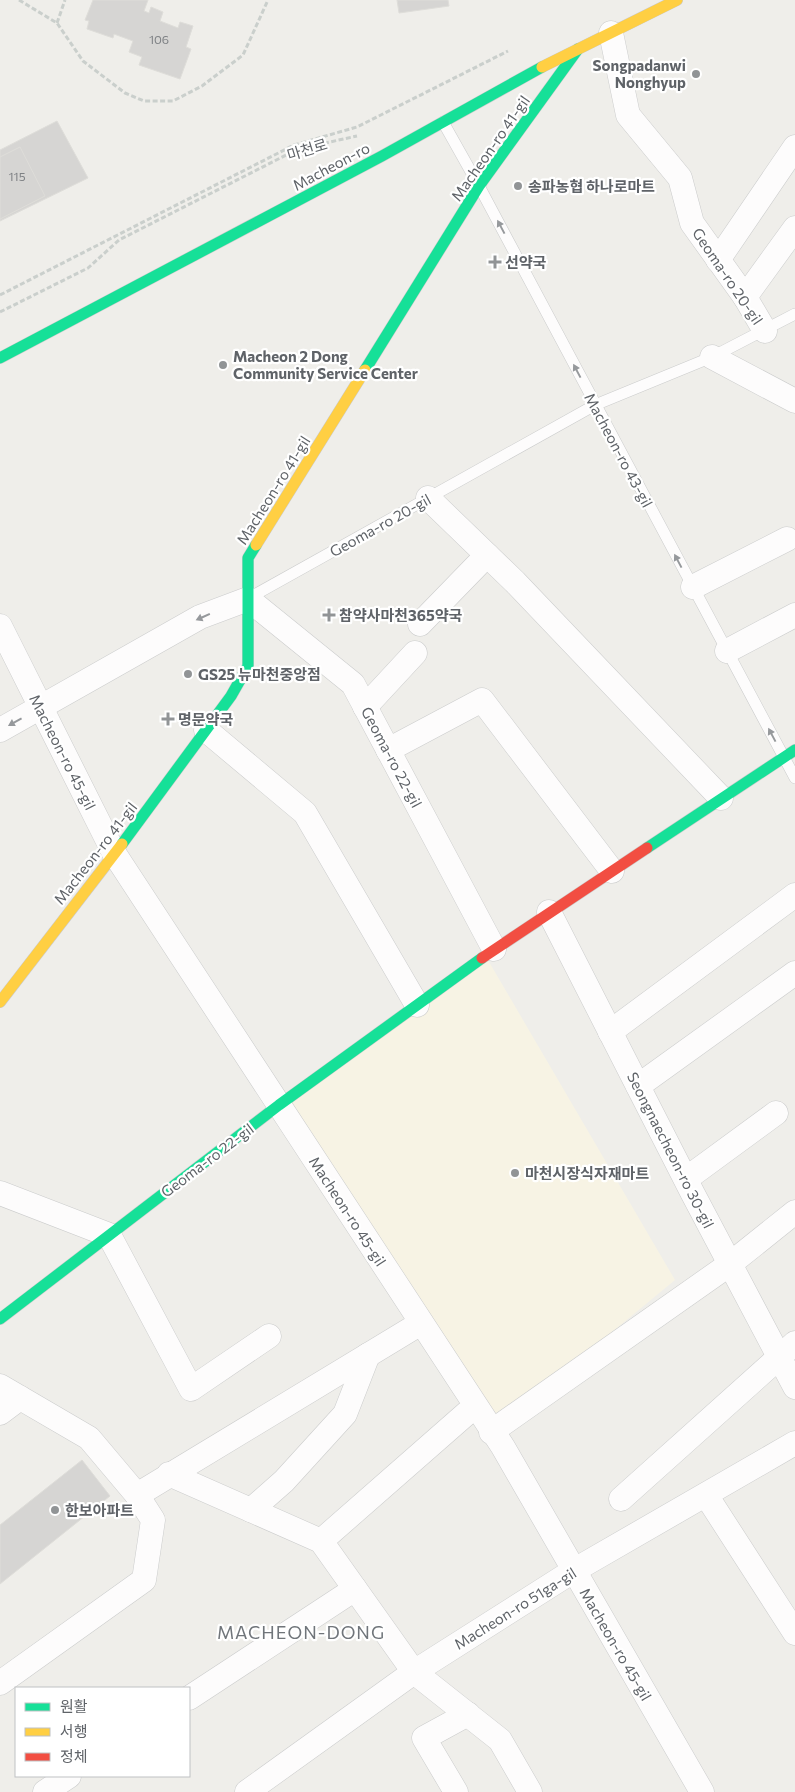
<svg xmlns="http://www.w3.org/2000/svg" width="795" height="1792" font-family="Commissioner,'Noto Sans KR',sans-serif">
<rect width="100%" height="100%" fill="#efeeea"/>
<!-- commercial -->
<path fill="#f7f3e4" d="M485,955l190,325 -184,152 -212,-327z"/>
<!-- building -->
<g fill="#d6d5d3" stroke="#deddd9">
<path d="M93,0h55l-4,11 5,2 2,-6 12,5 -3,9 18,7 2,-6 13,4 -7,21 5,2 -11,30 -41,-14 3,-8 -13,-5 4,-11 -19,-7 -1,4 -26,-9 2,-8 -4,-1z"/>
<path d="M397,0h51l1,6 -50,7z"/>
<path d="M57,121l31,57 -88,43v-71z"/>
<path d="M20,147l25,49 -45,23v-62z"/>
<path d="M82,1460l28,36 -110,88v-59z"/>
</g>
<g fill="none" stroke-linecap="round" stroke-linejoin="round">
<!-- lane casing -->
<g stroke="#cbcccc" stroke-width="12">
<g id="lane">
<path d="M443,122l36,64 316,592"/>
<path d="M249,598l346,-193 117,-48 83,-43"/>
</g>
</g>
<!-- street casing -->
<g stroke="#cbcccc" stroke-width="25">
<g id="street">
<path d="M611,33l17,82 52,63 12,45 53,74 20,34"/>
<path d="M718,260l77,-113"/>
<path d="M745,297l50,-69"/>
<path d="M712,357l83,44"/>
<path d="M428,498l87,84 206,216"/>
<path d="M693,587l94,-48"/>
<path d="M420,624l67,-69"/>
<path d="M0,626l114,227 389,594 199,345"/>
<path d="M727,651l68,-36"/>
<path d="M365,707l50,-54"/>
<path d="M0,730l200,-113 48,-18 105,85 141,265"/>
<path d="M206,730l99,83 112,192"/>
<path d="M388,750l94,-50 130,171"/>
<path d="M549,912l144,282 102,193"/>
<path d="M610,1032l185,-137"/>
<path d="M638,1086l157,-113"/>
<path d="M686,1179l90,-66"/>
<path d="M0,1193l109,42 82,154 78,-53"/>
<path d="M0,1386l89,52 48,57 16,25 -9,60 -144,103"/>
<path d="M0,1413l20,-15"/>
<path d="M491,1432l239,-168 65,-52"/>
<path d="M169,1474l152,67 93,131 86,68 30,52"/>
<path d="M137,1495l284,-172"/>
<path d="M706,1495l89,138"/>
<path d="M621,1499l174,-156"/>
<path d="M251,1510l33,-29 61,-67 23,-59"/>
<path d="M321,1541l154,-135"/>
<path d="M189,1698l166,-109"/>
<path d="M45,1792l24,-16"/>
<path d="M247,1792l167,-120 159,-101 222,-128"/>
<path d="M456,1792l-32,-54 44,-24"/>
</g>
</g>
<!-- fast casing -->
<g stroke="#cacacb" stroke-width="12">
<g id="fast">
<path d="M0,358l382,-202 160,-89"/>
<path d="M365,370l114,-184 99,-137"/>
<path d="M122,844l109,-148 17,-30v-108l8,-13"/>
<path d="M647,848l148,-98"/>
<path d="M0,1319l279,-214 203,-147"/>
</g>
</g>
<!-- slow casing -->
<g stroke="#cacacb" stroke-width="12">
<g id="slow">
<path d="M542,67l135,-67"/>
<path d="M256,545l109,-175"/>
<path d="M0,1002l122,-158"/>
</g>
</g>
<!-- jam casing -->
<g stroke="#cacacb" stroke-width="12">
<path id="jam" d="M482,958l165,-110"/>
</g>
<!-- path -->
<g stroke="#cacfcc" stroke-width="3" stroke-dasharray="5 2.5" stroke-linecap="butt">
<path d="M19,0l38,23 26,38 42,32 19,8h29l29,-15 41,-31 25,-55"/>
<path d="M57,23l8,-23"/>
<path d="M0,295l294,-150 63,-18 151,-76"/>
<path d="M0,312l88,-44 31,-28 179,-91 59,-13"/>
</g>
<!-- lane -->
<use href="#lane" stroke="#fdfcfc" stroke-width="11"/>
<!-- street -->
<use href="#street" stroke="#fdfcfc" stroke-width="24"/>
<!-- fast -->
<use href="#fast" stroke="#16e098" stroke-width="11"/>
<!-- slow -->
<use href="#slow" stroke="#ffcf43" stroke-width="11"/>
<!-- jam -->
<use href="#jam" stroke="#f24e42" stroke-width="11"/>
</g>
<!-- one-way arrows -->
<defs><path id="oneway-solid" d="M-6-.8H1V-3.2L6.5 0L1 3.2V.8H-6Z" transform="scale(1.25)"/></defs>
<g fill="#96999c">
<use href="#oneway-solid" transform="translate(501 227) rotate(-118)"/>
<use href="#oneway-solid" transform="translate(577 371) rotate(-118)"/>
<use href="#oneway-solid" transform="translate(678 561) rotate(-118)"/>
<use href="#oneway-solid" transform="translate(203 617) rotate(156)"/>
<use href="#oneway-solid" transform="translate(15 722) rotate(151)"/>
<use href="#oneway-solid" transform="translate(772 735) rotate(-118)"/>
</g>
<!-- markers -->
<g fill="#919496" stroke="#fff" stroke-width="2">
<circle cx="696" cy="74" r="5"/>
<circle cx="518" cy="186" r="5"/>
<path d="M492.5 254.5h5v5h5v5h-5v5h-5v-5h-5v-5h5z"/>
<circle cx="223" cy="365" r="5"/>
<path d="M326.5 607.5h5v5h5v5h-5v5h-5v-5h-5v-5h5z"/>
<circle cx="188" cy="674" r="5"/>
<path d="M165.5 711.5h5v5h5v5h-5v5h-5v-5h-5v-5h5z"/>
<circle cx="515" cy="1173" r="5"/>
<circle cx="55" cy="1510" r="5"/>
</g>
<g text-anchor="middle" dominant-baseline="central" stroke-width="4.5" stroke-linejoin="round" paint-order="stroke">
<!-- number labels -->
<g font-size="12" fill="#7e8184">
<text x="159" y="39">106</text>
<text x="17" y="176">115</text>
</g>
<!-- poi labels -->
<g font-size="15" font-weight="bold" fill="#5f6368" stroke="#fff" text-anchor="start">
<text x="686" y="65" text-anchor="end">Songpadanwi<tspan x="686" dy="17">Nonghyup</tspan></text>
<text x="528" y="186">송파농협 하나로마트</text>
<text x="505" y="262">선약국</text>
<text x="233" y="356">Macheon 2 Dong<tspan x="233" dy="17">Community Service Center</tspan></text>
<text x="339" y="615">참약사마천365약국</text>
<text x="198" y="674">GS25 뉴마천중앙점</text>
<text x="178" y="719">명문약국</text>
<text x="525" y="1173">마천시장식자재마트</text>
<text x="65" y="1510">한보아파트</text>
</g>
<!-- street labels -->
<g font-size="15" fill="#5f6368" stroke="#fff">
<text transform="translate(490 148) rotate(-55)">Macheon-ro 41-gil</text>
<text transform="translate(307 149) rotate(-17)">마천로</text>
<text transform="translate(331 166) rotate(-28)">Macheon-ro</text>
<text transform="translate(728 276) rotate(56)">Geoma-ro 20-gil</text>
<text transform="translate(619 450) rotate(62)">Macheon-ro 43-gil</text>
<text transform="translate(273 490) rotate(-58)">Macheon-ro 41-gil</text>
<text transform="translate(380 525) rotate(-29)">Geoma-ro 20-gil</text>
<text transform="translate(63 752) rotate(63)">Macheon-ro 45-gil</text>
<text transform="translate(392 757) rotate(62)">Geoma-ro 22-gil</text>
<text transform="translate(95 853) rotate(-52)">Macheon-ro 41-gil</text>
<text transform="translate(671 1150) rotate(63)">Seongnaecheon-ro 30-gil</text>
<text transform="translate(207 1160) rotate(-37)">Geoma-ro 22-gil</text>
<text transform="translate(348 1211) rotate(57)">Macheon-ro 45-gil</text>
<text transform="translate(515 1608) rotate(-32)">Macheon-ro 51ga-gil</text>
<text transform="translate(616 1644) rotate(60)">Macheon-ro 45-gil</text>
</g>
<!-- quarter labels -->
<g font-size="18" letter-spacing="1" fill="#70757a" stroke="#fff">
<text x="301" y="1632">MACHEON-DONG</text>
</g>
</g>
<!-- legend -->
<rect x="15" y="1687" width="175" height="90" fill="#ffffff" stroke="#bfc1c3"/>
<rect x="25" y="1703" width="25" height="8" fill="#16e098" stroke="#bfc1c3"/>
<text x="60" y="1712" font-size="15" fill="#5f6368">원활</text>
<rect x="25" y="1728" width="25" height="8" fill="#ffcf43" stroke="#bfc1c3"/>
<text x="60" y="1737" font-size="15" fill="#5f6368">서행</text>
<rect x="25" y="1753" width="25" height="8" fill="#f24e42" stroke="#bfc1c3"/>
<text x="60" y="1762" font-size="15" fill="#5f6368">정체</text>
</svg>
